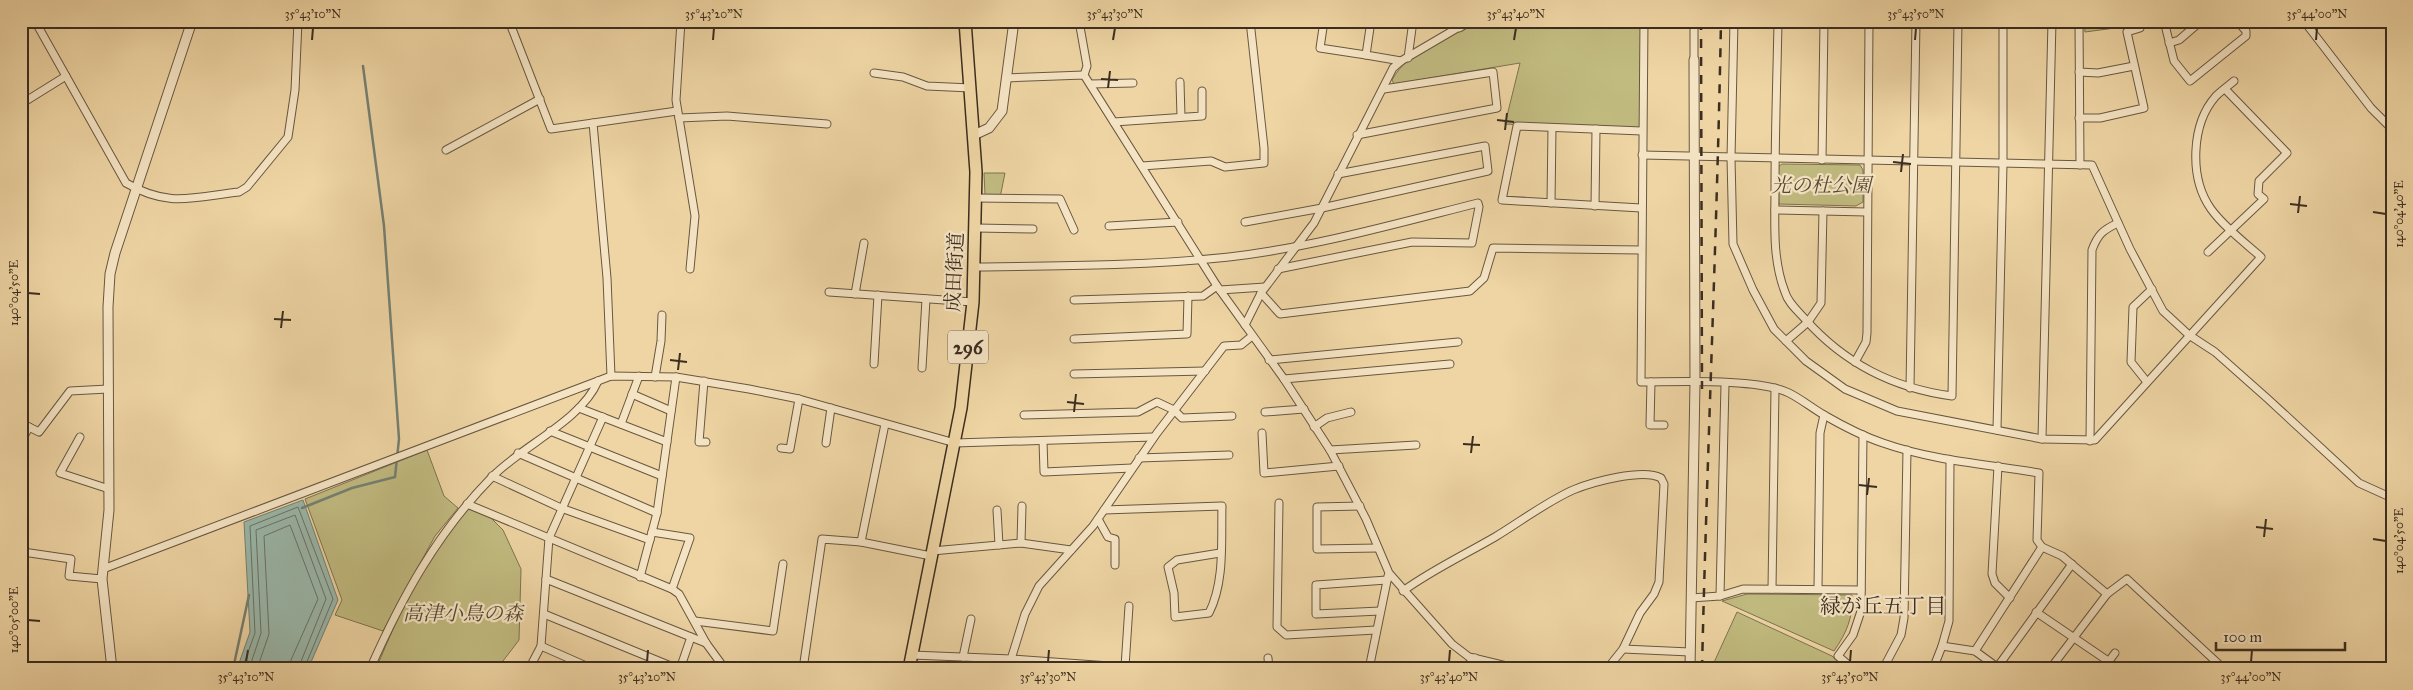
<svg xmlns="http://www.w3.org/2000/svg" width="2413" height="690" font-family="'IM FELL Great Primer','Noto Serif JP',serif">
<rect width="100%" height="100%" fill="#efd5a4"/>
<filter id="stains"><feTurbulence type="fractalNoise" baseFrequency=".004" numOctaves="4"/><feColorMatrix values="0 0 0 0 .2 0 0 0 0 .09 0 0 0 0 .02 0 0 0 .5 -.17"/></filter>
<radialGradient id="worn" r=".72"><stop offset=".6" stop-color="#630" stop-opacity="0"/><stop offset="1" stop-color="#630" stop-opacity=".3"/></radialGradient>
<!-- green -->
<g fill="#c1bb80" stroke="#7e7450">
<path d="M1473,21h169v110l-137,-7 15,-61 -126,21 -2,-4c16,-29 54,-43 81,-59z"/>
<path d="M2084,21h50v1l-4,4 -45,6z"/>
<path d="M1782,164l78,1 3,5v32l-7,4 -77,-2 -1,-37z"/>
<path d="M984,173h21l-5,25 -15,-3z"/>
<path d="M427,450l17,46 14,12 -23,28 -52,95 -48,-16 7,-15 -37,-101z"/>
<path d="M468,508l22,9 13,13 18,39 -2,71 -16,21 6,8h-133c25,-61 49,-110 92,-161z"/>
<path d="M1747,594l105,1c1,23 -5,37 -18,56l-112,-50z"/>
<path d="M1737,612l95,44 14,13h-135z"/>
</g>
<!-- water -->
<path fill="#9ab8ab" stroke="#748073" d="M303,500l35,100 -30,69h-71l13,-37 -6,-110z"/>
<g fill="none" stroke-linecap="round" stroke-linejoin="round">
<!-- shore -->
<g stroke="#6a7266" stroke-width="1">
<path d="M242,669l13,-36 -5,-107 48,-19 35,92 -29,70"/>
<path d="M249,669l12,-36 -5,-103 39,-15 31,84 -28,70"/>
<path d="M257,669l12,-35 -5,-98 26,-11 28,74 -27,61 -1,9"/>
</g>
<!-- stream -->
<g stroke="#748073" stroke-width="2.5">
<path d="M302,508l50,-20 43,-11 4,-38 -15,-213 -21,-160"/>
<path d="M233,669l16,-74"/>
</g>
<!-- minor casing -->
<g stroke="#685741" stroke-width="9">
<g id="minor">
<path d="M35,21l91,162c43,25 67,14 113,9l8,-5 41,-50 7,-47 3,-69"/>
<path d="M509,21l42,108 126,-18"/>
<path d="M681,21l-5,79 19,116 -5,53"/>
<path d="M1079,21l8,45 -3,9"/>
<path d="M1324,21l-4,27 46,7"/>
<path d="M1371,21l-5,34 35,6"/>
<path d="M1644,21l-3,361c35,0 118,-4 148,11 12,6 23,15 35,22 19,11 38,21 59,28 51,18 104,21 156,30l-2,67 5,7 20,9 45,38"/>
<path d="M1694,21v39"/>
<path d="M1734,21l-3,137 2,86 20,46 21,39 32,32 39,28 52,22 145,28 53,1 166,-183c-17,-15 -37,-30 -50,-48 -22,-31 -20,-85 5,-113 5,-5 12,-10 18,-15"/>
<path d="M1778,21c-1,56 -3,111 -3,167 0,34 -3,71 10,104 3,11 13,19 20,27 40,45 88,69 147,77l6,-375"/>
<path d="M2079,21l1,144"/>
<path d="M2164,21l10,40 16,20 56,-45v-5l-9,-10"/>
<path d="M2304,21l67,87 21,21"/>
<path d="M2169,43l10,-3 22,-19"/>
<path d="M1408,58l5,-37"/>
<path d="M2079,72l19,1 36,-7"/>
<path d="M874,73l29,4 24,9 44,2"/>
<path d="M1006,78l78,-3 133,211 67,93 46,71 36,69 23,54 63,71 17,13 50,12"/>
<path d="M1180,82l1,35"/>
<path d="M1091,84l42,-1"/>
<path d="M21,104l45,-28"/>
<path d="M679,118l48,-2 100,8"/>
<path d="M2079,118h21l44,-10 -17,-76 13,-4 -1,-7"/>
<path d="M1114,122l88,-6v-25"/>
<path d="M593,123l14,155 4,98"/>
<path d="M1357,135l140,-27 -4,-36 -109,17"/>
<path d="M446,150l94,-51"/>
<path d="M1642,155l450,10 38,84 33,62 26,24 26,17 53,47 91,84 33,15"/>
<path d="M1822,160l2,-139"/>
<path d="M1142,166l69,-5 14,6 39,-4v-15l-14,-127"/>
<path d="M976,198l84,1 14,31"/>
<path d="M1551,203l1,-75"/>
<path d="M1595,206l1,-77"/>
<path d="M1641,208l-139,-8 15,-74 125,5"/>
<path d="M1775,210l91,2"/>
<path d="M1245,222l77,-14 166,-37 -3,-25 -147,28"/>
<path d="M1109,226l69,-4"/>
<path d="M976,228l57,1"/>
<path d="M2208,252l56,-53 -6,-5 1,-13 28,-28 -62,-64"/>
<path d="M975,267c85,-1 170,-1 254,-10 85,-10 166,-33 249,-54l1,4 -7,36 -60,-1 -134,27"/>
<path d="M1220,290l45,-3"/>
<path d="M829,292l144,10"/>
<path d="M1261,293l19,21 190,-23 14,-13 9,-30 148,2"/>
<path d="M855,294l9,-51"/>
<path d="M1074,300l129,-4 14,-10"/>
<path d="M1245,325l16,-32 53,-70 79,-155 8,-7 58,-34 -2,-6"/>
<path d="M1074,339l113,-5 1,-38"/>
<path d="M1786,341l22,-19 13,-19 2,-92"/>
<path d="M1269,360l189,-18"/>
<path d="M1855,362l11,-20 1,-9 2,-312"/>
<path d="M874,364l4,-69"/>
<path d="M922,368l4,-69"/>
<path d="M1074,374l131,-3"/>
<path d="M655,377l6,-36 1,-26"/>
<path d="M1284,379l166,-15"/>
<path d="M704,381l-5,61h7"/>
<path d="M1651,382l-1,43h14"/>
<path d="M2147,382l-16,-20 2,-55 19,-18"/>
<path d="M1910,388l6,-367"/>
<path d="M632,394l39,17"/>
<path d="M579,408l88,34"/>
<path d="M1265,412l39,-3"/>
<path d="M1024,415l114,-3 19,-10 17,8 8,8 50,-2"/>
<path d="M21,423l18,9 31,-41 38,-2"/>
<path d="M621,424l18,-48"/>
<path d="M1314,427l13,-9 24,-6"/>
<path d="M1997,430l6,-266v-143"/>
<path d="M550,431l112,45"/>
<path d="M1262,433l2,40 75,-7"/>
<path d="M80,437l-20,36 49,16"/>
<path d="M2042,439l10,-418"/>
<path d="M1043,441l1,31 88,-4"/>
<path d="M2090,441l2,-191c6,-16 11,-20 26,-27"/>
<path d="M21,442l8,-15"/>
<path d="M826,443l5,-35"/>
<path d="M781,448l9,1 9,-50"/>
<path d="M1330,450l86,-5"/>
<path d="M518,453l139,60"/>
<path d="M1139,458l90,-3"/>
<path d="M1998,466l-6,108 3,9 15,15"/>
<path d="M492,476l69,32 89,32"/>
<path d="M1279,503l-2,124 9,8 90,-5"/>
<path d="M467,504l205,85 7,5 27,49 19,26"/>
<path d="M1360,506l-43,1v42l61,-1"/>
<path d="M997,510l2,35"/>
<path d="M1104,510l118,-4c-1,34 3,76 -13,107l-34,4 -1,-24 -6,-26 9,-7 43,-7"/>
<path d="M1098,519l10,18 7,2v26"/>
<path d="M652,532l38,6 -18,51"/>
<path d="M861,542l24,-118"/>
<path d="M1021,543l1,-37"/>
<path d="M932,551l89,-8 50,7"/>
<path d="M23,552l48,7 -2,17 33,3"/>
<path d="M103,569l508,-193 65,1 73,12 50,10 156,44 198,-6"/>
<path d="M640,577l17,-64 19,-136"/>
<path d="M546,579l160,64"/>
<path d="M1772,589l3,-201"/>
<path d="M1818,589l2,-156 4,-18"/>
<path d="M1403,591c29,-21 61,-36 92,-54 25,-15 51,-35 78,-47 19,-8 70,-22 88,-12l3,6 -5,98 -5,12 -14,19 -17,36 -16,20"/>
<path d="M1720,596l5,-212"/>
<path d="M1691,598l29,-2 23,-7 118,1"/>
<path d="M1380,611l-64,3v-29l71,-5"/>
<path d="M2036,612l72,49"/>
<path d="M544,614l134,55"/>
<path d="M695,621l78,10 10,-67"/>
<path d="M541,646l52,23"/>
<path d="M1942,646l33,5 22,16"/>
<path d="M1623,649l67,3"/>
<path d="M1975,651l67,-104"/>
<path d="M912,655l99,4 140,10"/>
<path d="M963,657l8,-38"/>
<path d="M1268,658l1,11"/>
<path d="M1125,667l4,-61"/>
<path d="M370,669c32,-72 67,-136 122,-192 31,-32 89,-56 106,-96"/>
<path d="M529,669l12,-23 8,-108 54,-121"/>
<path d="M680,669l11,-32"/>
<path d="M803,669l19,-130 39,3 70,14"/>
<path d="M1008,669l17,-55 14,-28 54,-60 64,-93 67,-87 17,-1 11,-9"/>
<path d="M1369,669l19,-93"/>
<path d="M1464,669l11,-11"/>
<path d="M1853,669l-15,-13 15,-21 8,-24 2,-176"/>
<path d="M1883,669l18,-34 3,-17 3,-168"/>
<path d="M1933,669l9,-23 7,-25 1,-160"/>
<path d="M1996,669l76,-105"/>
<path d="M2050,669l57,-75 20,-15 97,90"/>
<path d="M2103,669l12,-16"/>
</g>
</g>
<!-- tertiary casing -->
<g stroke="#685741" stroke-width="11">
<g id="tertiary">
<path d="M1459,27l10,-6"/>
<path d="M974,135l15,-7 13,-17 12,-90"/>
<path d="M112,669l-10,-90 7,-69 -1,-203 2,-33 5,-21 77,-232"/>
<path d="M1690,669l5,-287 -1,-322"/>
</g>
</g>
<!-- trunk casing -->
<g stroke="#3b2d20" stroke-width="14">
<path id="trunk" d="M909,669l52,-261 12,-106 3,-130 -11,-151"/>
</g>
<!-- minor -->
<use href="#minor" stroke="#f5e4c4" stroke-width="7"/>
<!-- tertiary -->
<use href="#tertiary" stroke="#f5e4c4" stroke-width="9"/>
<!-- trunk -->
<use href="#trunk" stroke="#efd5a4" stroke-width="11"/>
<!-- rail -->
<g stroke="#3b2d20" stroke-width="2.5" stroke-dasharray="9 9" stroke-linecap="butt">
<path d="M1701,21l1,368"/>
<path d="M1702,669c5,-216 15,-432 19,-648"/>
</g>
</g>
<!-- ticks -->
<path fill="none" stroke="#3b2d20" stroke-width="2" d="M312,40l1,-12M713,40l1,-12M1113,40l2,-12M1514,40l2,-12M1915,40l1,-12M2316,40l1,-12M1101,79l17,1M1108,88l2,-17M1497,120l17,2M1505,130l2,-17M1893,162l18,2M1901,172l2,-18M2290,204l17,2M2373,212l13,2M2298,213l2,-17M28,293l12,1M274,319l17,1M281,328l2,-17M670,360l17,2M678,370l2,-17M1067,402l17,2M1074,412l2,-18M1463,444l17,1M1471,453l2,-17M1859,485l18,2M1867,495l2,-17M2256,527l17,2M2264,537l2,-18M2373,539l13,2M28,620l12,1M246,662l2,-12M647,662l1,-12M1048,662l1,-12M1449,662l1,-12M1850,662l1,-12M2251,662l1,-12"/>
<g text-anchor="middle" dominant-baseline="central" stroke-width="4.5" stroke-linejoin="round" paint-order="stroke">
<!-- shield labels -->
<rect fill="#f5e4c4" stroke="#736451" stroke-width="1" x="948" y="330.5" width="40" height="33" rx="4"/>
<g font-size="19" font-weight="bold" fill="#3b2d20">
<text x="968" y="347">296</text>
</g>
<!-- park labels -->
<g font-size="20" font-style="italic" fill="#564933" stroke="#f5e4c4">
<text x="1821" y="185">光の杜公園</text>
<text x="463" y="613">高津小鳥の森</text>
</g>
<!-- street labels -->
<g font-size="20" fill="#3b2d20" stroke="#f5e4c4">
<text transform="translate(954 272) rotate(-87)">成田街道</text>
</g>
<!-- neighbourhood labels -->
<g font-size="21" fill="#3b2d20" stroke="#f5e4c4">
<text x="1883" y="606">緑が丘五丁目</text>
</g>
</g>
<!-- margin -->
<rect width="2413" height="690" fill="none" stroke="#efd5a4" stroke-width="55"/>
<!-- scale -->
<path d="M2216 642v8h129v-8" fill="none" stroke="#3b2d20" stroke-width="2.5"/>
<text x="2223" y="642" font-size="15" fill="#3b2d20" stroke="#f5e4c4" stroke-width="4" paint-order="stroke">100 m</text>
<rect x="28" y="28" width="2358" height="634" fill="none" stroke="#3b2d20" stroke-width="2"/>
<g font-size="12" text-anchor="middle" fill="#3b2d20">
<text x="313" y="18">35°43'10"N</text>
<text x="714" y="18">35°43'20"N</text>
<text x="1115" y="18">35°43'30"N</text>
<text x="1516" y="18">35°43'40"N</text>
<text x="1916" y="18">35°43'50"N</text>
<text x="2317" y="18">35°44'00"N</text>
<text transform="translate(2399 214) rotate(-90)" y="4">140°04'40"E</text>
<text transform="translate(14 293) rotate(-90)" y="4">140°04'50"E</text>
<text transform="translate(2399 541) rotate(-90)" y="4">140°04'50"E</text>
<text transform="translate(14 620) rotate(-90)" y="4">140°05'00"E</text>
<text x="246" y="681">35°43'10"N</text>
<text x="647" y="681">35°43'20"N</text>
<text x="1048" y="681">35°43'30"N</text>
<text x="1449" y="681">35°43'40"N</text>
<text x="1850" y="681">35°43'50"N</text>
<text x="2251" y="681">35°44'00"N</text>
</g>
<rect width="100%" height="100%" filter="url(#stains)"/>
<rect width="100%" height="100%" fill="url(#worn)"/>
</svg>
